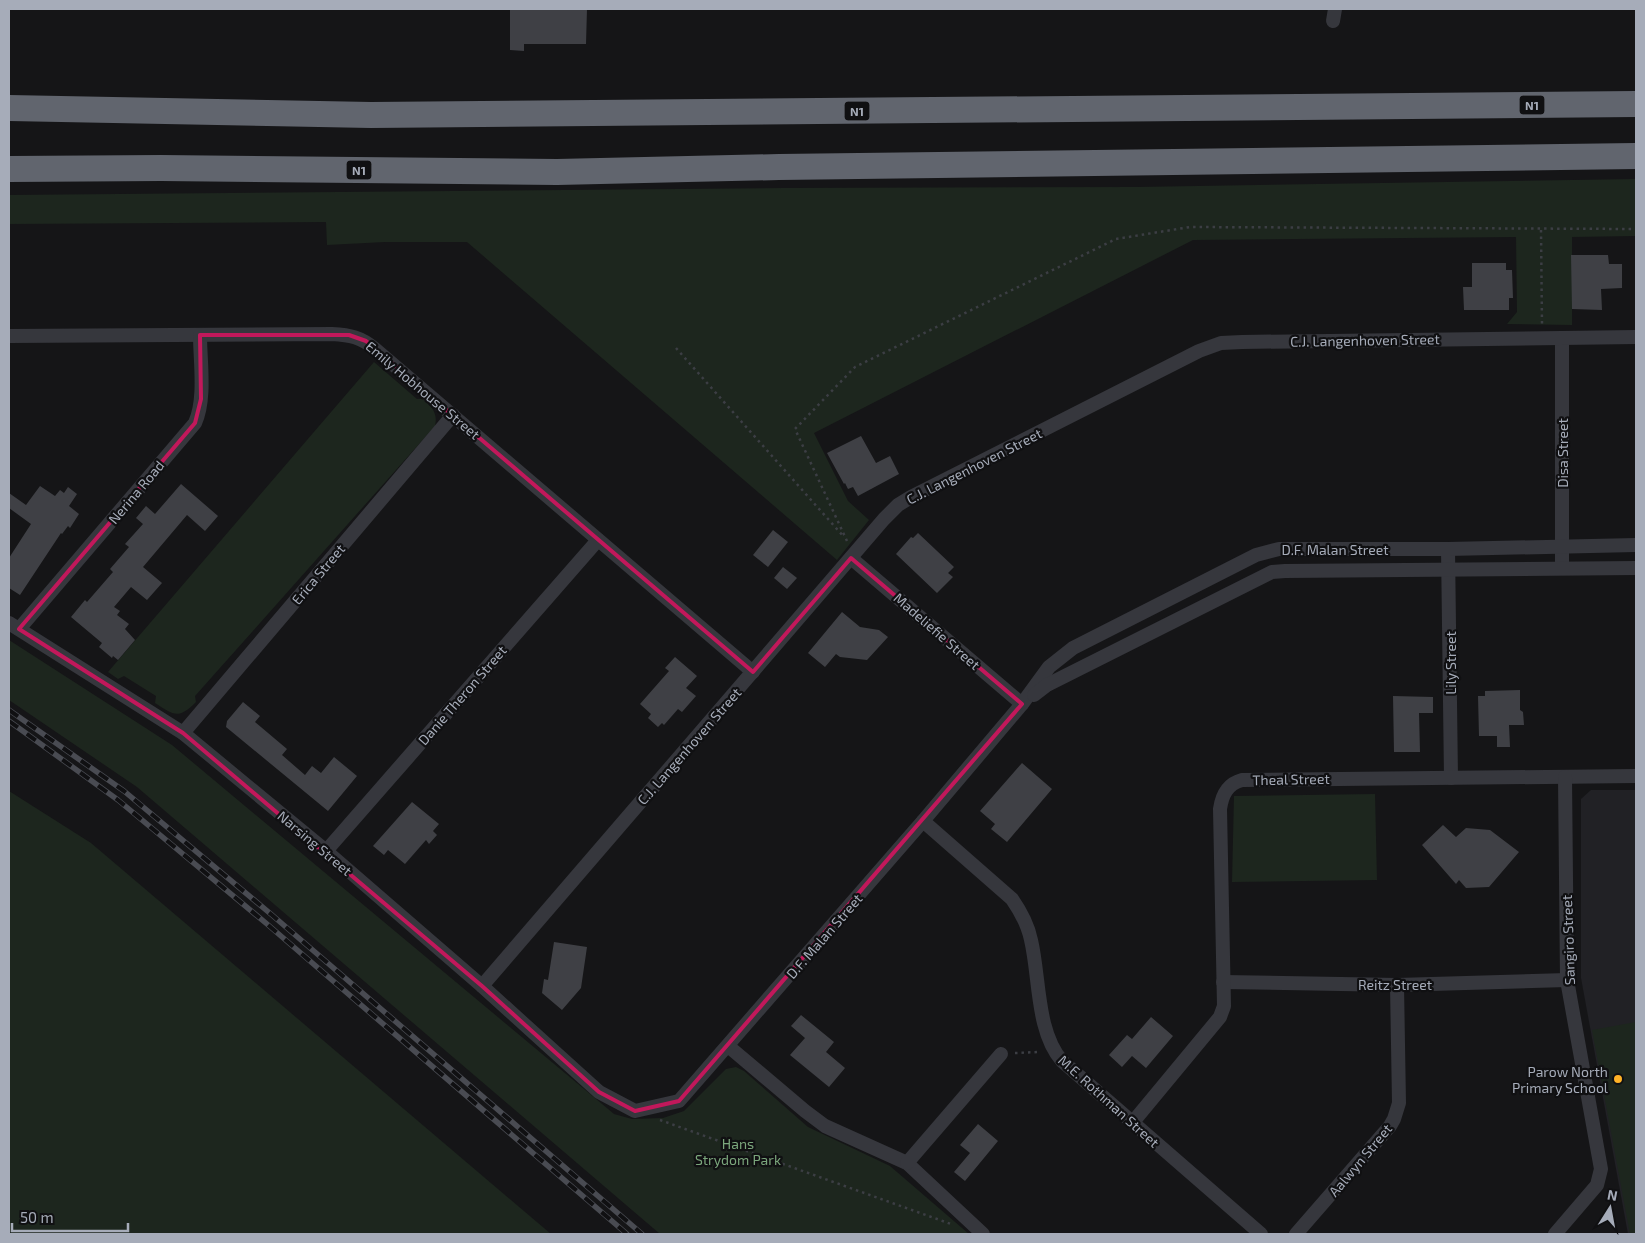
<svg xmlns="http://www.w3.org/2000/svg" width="1645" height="1243" font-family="'Exo 2',sans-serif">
<rect width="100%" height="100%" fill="#151517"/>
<!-- built -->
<path fill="#212125" d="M1591,790h45v444h-8l-47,-256v-179z"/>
<!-- green -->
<g fill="#1d261e">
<path d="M1636,179v57l-64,1v88l-65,-1 10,-12 -1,-75 -323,3 -379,193 34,68 21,19 -32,40 -370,-318h-82l-58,3 -1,-23 -317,2v-29l775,-7 353,-1z"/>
<path d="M374,362l43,37h6c9,8 15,14 12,27l-240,270 1,6c-18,18 -22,13 -41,1l1,-7 -32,-20 -6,3 -10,-7z"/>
<path d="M9,640l163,105 442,369 18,5 31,-1 21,-7 42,-42 10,-2 8,4 64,56 82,39 79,68h-309l-523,-447 -128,-87z"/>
<path d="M9,791l82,52 460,391h-542z"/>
<path d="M1375,794l2,86 -145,2 2,-86z"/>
<path d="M1636,1022v212h-6l-38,-204z"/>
</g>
<!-- building -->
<g fill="#3f4045">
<path d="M510,9h77l-1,35h-62v7l-14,-1z"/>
<path d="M1571,255h37l1,9h13v24l-21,1 1,21 -30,-1z"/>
<path d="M1472,263h34v7h6l1,28h-4v12h-45l-1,-23h9z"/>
<path d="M861,436l15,27 14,-7 9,18 -41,22 -5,-9 -5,2 -3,-6 -1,1 -17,-31z"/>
<path d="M181,484l37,32 -13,15 -18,-16 -44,52 19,16 -15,17 -16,-13 -17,20 6,4 -3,4 12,9 -4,5 10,11 -17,20 -5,-4 -1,2 -13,-11 3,-4 -31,-26 14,-17 2,2 26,-30 -3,-3 19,-22 -4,-3 18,-20 -7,-6 10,-12 9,8z"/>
<path d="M40,486l15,10 5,-6 4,3 4,-6 9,7 -8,12 10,8 -9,14 -2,-2 -6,8 -1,-1 -41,62 -11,-7v-30l22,-34 -22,-16v-15l17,12z"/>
<path d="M773,530l15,12 -20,25 -15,-12z"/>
<path d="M918,533l36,34 -6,6 5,4 -16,16 -41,-39 15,-17 2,1z"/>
<path d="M783,567l14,11 -10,11 -13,-11z"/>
<path d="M842,612l18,15 19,3 9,7 -21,23 -27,-3 -4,-3 -11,13 -17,-14z"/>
<path d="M675,657l22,19 -11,12 10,8 -14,16 -4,-3 -14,16 -2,-2 -4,4 -10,-9 3,-4 -11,-10 29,-33 -4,-3z"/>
<path d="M1520,690v20l3,2 1,13h-15l1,22h-13v-11h-18l-1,-40h7v-5z"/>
<path d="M1393,696l40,1v16h-14l1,39h-26z"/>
<path d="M243,702l17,14 -5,6 32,27 -5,6 23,20 7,-9 9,7 13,-16 23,19 -29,35 -102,-84 1,-6z"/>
<path d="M1022,763l30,26 -45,53 -16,-13 4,-5 -15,-13z"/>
<path d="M412,802l27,22 -6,7 4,4 -8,9 -3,-4 -21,24 -17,-14 -4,5 -11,-9z"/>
<path d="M1443,825l13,12 10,-9 24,2 29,22 -30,35 -23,1 -7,-8 -3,4 -34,-39z"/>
<path d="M554,942l33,5 -6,41 -19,22 -20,-17 2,-14 4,1z"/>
<path d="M801,1015l33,27 -8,10 19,16 -16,19 -39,-32 15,-17 -14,-12z"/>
<path d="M1151,1017l22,19 -27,32 -14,-12 -10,11 -13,-12 18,-20 5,4z"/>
<path d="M978,1124l20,17 -33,40 -11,-9 16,-19 -10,-8z"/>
</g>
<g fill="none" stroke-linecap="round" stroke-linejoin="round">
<!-- path -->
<g stroke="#3c3e44" stroke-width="2.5" stroke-dasharray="2.5 4" stroke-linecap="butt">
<path d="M1541,230l1,94"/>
<path d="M676,348l168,189"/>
<path d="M847,541l-52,-112 60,-62 261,-128 74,-12 446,2"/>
<path d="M1015,1053l24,-1"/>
<path d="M660,1120l291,104"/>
</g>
<!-- minor -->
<g stroke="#36373d" stroke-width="14">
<path d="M1333,21l2,-12"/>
<path d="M9,336l323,-2c18,1 29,3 43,15l378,323"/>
<path d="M1562,338v230"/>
<path d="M1448,549l3,229"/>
<path d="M851,558l171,146"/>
<path d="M9,623l174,110 143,118 156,135 117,106 36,19 44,-10 244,-280 99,-117 27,-37 24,-19 183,-93 23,-6h169l188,-4"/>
<path d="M19,629l176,-206c11,-24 5,-62 5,-88"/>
<path d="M1034,695l13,-10 225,-113 13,-1 351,-3"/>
<path d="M183,733l270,-318"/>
<path d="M923,821l89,78c9,13 16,26 19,41 9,38 5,91 31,121l199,173"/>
<path d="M326,851l272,-311"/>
<path d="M1223,982l174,3 170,-5"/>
<path d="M482,986l402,-467 14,-14 13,-8 288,-146 22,-8 21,-1 394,-5"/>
<path d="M728,1046l77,65 20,15 82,37 76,71"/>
<path d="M1133,1122l87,-105 4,-11 -4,-197c2,-14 7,-25 22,-29l394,-4"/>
<path d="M907,1163l94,-109"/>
<path d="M1296,1234l94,-108 4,-7 5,-16 -2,-118"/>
<path d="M1555,1234l42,-49 4,-16 -34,-189 -2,-203"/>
</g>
<!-- motorway -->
<g stroke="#61656e" stroke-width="26">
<path d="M9,108l362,7 1265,-11"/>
<path d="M9,169l152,-1 396,4 222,-5 857,-11"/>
</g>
<!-- rail casing -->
<g stroke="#494b52" stroke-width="5.5">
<g id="rail">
<path d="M9,710l115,81 148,124 370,319"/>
<path d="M9,721l109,79 149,124 360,310"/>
</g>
</g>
<!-- rail -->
<use href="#rail" stroke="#101012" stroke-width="4" stroke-dasharray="11" stroke-linecap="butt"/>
</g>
<!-- marked area -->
<path fill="none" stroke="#c2185b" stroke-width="4" stroke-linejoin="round" d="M200,335h149l17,6 387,331 98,-114 171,146 -343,397 -44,10 -36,-19 -117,-106 -299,-253 -164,-104 176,-206 6,-24z"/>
<!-- markers -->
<circle fill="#ffb226" stroke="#101012" stroke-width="2" cx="1618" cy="1079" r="5"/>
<g text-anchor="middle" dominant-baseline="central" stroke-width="4.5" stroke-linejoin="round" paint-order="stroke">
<!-- shield labels -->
<g fill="#101012" stroke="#797d87" stroke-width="1">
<rect x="1519.5" y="95.5" width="25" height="19" rx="4"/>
<rect x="844.5" y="101.5" width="25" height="19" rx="4"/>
<rect x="346.5" y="160.5" width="25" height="19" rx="4"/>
</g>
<g font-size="12" font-weight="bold" fill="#a6acb9">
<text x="1532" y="105">N1</text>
<text x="857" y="111">N1</text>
<text x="359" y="170">N1</text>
</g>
<!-- street labels -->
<g font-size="14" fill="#a6acb9" stroke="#101012">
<text transform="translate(1365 340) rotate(-1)">C.J. Langenhoven Street</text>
<text transform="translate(423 390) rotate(40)">Emily Hobhouse Street</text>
<text transform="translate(1562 453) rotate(-90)">Disa Street</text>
<text transform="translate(974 466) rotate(-27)">C.J. Langenhoven Street</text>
<text transform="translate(136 492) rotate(-50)">Nerina Road</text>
<text x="1335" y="549">D.F. Malan Street</text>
<text transform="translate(318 574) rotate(-50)">Erica Street</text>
<text transform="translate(937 631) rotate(41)">Madeliefie Street</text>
<text transform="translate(1450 663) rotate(-90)">Lily Street</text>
<text transform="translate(462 695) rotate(-49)">Danie Theron Street</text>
<text transform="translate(689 746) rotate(-49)">C.J. Langenhoven Street</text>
<text transform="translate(1291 779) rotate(-1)">Theal Street</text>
<text transform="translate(315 843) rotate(40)">Narsing Street</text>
<text transform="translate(824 936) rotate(-49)">D.F. Malan Street</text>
<text transform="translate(1568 940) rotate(-92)">Sangiro Street</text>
<text x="1395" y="984">Reitz Street</text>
<text transform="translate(1109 1101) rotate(42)">M.E. Rothman Street</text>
<text transform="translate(1360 1160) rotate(-50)">Aalwyn Street</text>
</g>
<!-- poi labels -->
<g font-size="14" fill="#a6acb9" stroke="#101012" text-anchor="end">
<text x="1608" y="1071">Parow North<tspan x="1608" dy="16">Primary School</tspan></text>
</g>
<!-- park labels -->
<g font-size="14" fill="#7ba67c" stroke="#101012">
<text x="738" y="1143">Hans<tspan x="738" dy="16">Strydom Park</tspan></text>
</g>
</g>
<!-- border -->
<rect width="1645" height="1243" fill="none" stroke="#a6acb9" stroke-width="20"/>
<!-- north arrow -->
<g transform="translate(1610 1208) rotate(11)" stroke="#101012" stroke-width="4" paint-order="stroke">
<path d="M0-4L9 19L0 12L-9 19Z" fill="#a6acb9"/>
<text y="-8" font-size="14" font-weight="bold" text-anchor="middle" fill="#a6acb9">N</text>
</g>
<!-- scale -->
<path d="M12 1223v8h116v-8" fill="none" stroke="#a6acb9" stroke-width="2.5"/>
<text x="20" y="1223" font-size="15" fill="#a6acb9" stroke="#101012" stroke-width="4" paint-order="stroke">50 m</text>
</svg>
